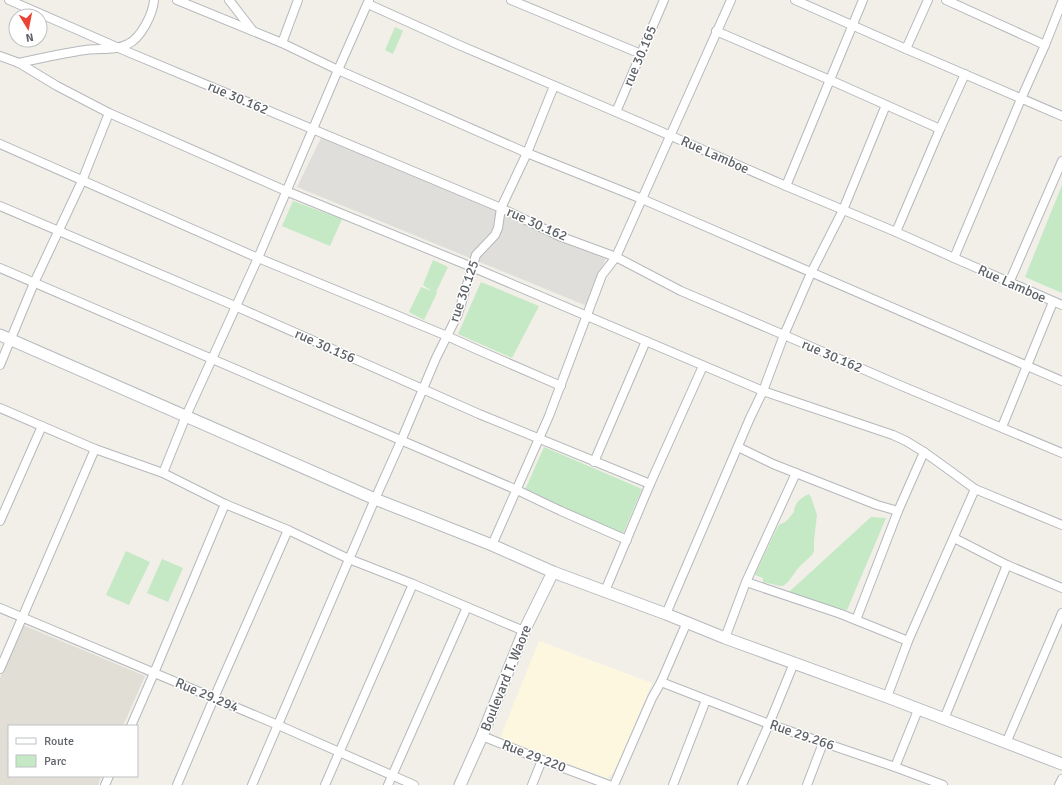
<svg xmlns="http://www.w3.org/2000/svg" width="1062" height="785" font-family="Signika,sans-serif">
<rect width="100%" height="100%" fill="#f1efe8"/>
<!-- commercial -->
<path fill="#fef7e0" d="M539,641l113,42 -38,89 -7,6 -107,-40z"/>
<!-- industrial -->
<path fill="#e0deda" d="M322,136l284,122 -19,48 -290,-119z"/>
<!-- education -->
<path fill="#e1ded6" d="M23,625l122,51 -22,50h-114v50h92l-3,9h-98v-107z"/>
<!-- green -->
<g fill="#c5e8c5">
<path d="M395,27l8,4 -10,23 -8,-4z"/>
<path d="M1062,185v108l-37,-16z"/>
<path d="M293,201l49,18 -12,27 -48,-20z"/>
<path d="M433,260l15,7 -12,25 1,1 -13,27 -15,-8 12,-25 11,4 -9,-6z"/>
<path d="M481,282l58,24 -27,52 -54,-24z"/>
<path d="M544,447l98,42 -20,47 -97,-46z"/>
<path d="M809,494l2,3 6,18 -3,25v11l-2,4 -13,12 -11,15 -5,4c-4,0 -7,-1 -11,-2 -3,-1 -6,-1 -9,-2v-4l-8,-3 22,-47 3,-4c7,-1 10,-8 14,-12 0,-8 7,-15 15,-18z"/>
<path d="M871,517l15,1 -39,92 -9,-1 -49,-17z"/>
<path d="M126,551l24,11 -21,43 -23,-10z"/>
<path d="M162,559l21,9 -15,34 -21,-9z"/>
</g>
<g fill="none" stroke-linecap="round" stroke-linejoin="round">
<!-- street casing -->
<g stroke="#b5b8bc" stroke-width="10">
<g id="street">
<path d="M9,0l119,52 373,156 58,28 57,21 65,34 103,44 113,49 165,69"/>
<path d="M177,0l105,43 56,27 189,83 115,46 420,182"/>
<path d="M229,0l24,31"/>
<path d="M511,0l130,54"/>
<path d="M795,0l111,49 156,67"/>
<path d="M946,0l99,45"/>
<path d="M368,4l91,41 157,67 170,74 110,46 58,26 108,47"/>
<path d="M716,31l114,49 110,49"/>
<path d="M282,43l16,-43"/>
<path d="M906,49l22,-49"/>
<path d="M0,56l19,7 38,23 52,27 177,78 186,76 291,124 130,44 13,6 18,11 21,15 30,22 87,36"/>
<path d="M19,63c22,-5 44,-10 67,-13 14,-2 29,1 42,-6 13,-6 25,-30 26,-44"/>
<path d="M616,112l48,-112"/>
<path d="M0,144l258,114 189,78 31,14 83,36"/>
<path d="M786,186l77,-186"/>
<path d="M0,206l235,100 244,108 171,70"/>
<path d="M896,232l44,-103 25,-55"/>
<path d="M954,258l67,-159 24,-54 17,-43"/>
<path d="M0,268l517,222 44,21 66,29"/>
<path d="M1009,283l53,-122"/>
<path d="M0,365l34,-82 48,-102 27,-68"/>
<path d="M0,408l95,41 68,24 62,31 63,26 61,29 64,25 111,47"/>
<path d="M1002,427l51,-125"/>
<path d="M738,447l35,17 104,41 21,6"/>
<path d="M594,462l52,-121"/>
<path d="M163,473l23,-57 72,-158 80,-188 31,-70"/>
<path d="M0,521l42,-95"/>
<path d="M954,538l53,27 55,23"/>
<path d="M492,545l57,-129 53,-141 14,-18 115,-257"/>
<path d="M746,582l95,32 67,27"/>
<path d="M605,591l45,-107 53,-118"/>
<path d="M0,608l278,117 136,60"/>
<path d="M666,614l84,-196 13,-27 21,-56 27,-62 32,-63 43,-105"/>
<path d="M856,620l42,-109 26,-59"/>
<path d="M725,638l21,-56 50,-109"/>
<path d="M0,669l95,-220"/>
<path d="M661,682l108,42 126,43 48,18"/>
<path d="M887,697l21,-56 67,-152"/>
<path d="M944,719l63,-154"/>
<path d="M131,726l23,-53 71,-169"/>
<path d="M482,736l60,24 67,25"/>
<path d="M1006,743l56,-130"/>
<path d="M895,767l23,-57"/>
<path d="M105,785l4,-9"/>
<path d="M177,785l37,-87 74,-168"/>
<path d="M252,785l123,-286 26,-58 35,-83 22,-44 18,-59 19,-20 3,-7 3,-20 26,-55 27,-67"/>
<path d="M325,785l88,-201"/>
<path d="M388,785l79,-178"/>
<path d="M532,785l10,-25"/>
<path d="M614,785l38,-87 9,-16 26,-60"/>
<path d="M673,785l33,-85"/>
<path d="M742,785l27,-61 25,-61"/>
<path d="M807,785l16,-42"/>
<path d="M1059,785l3,-6"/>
</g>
</g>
<!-- secondary casing -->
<g stroke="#b6babf" stroke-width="13">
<g id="secondary">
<path d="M0,335l375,164 117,46 61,27 113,42 59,24 162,59 175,67"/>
<path d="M460,785l22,-49 42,-105 29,-59"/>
</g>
</g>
<!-- street -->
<use href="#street" stroke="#fff" stroke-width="8"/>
<!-- secondary -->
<use href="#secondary" stroke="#fff" stroke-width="11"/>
</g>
<g text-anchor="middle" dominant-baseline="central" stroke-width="3" stroke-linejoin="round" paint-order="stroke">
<!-- street labels -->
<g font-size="14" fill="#5f6368" stroke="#fff">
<text transform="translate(640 56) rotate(-67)">rue 30.165</text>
<text transform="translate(238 98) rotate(23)">rue 30.162</text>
<text transform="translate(715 155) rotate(24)">Rue Lamboe</text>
<text transform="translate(537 224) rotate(24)">rue 30.162</text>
<text transform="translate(1012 284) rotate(24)">Rue Lamboe</text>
<text transform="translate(464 291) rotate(-71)">rue 30.125</text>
<text transform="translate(325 346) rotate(24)">rue 30.156</text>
<text transform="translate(832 356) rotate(23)">rue 30.162</text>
<text transform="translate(506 678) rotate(-68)">Boulevard T. Waore</text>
<text transform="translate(207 695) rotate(23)">Rue 29.294</text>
<text transform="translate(802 735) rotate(19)">Rue 29.266</text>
<text transform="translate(534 756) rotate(21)">Rue 29.220</text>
</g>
</g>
<!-- legend -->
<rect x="8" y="725" width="130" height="52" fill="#ffffff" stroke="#bfc1c3"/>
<rect x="16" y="738" width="20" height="6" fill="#ffffff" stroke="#bfc1c3"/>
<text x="44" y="745" font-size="12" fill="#5f6368">Route</text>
<rect x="16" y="755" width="20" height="12" fill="#c5e8c5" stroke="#bfc1c3"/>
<text x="44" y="765" font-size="12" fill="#5f6368">Parc</text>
<!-- north arrow -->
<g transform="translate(28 28) rotate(170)"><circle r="19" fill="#ffffff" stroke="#bfc1c3"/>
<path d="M0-3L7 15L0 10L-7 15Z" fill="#ea4335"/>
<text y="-6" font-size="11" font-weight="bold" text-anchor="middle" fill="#5f6368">N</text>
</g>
</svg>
